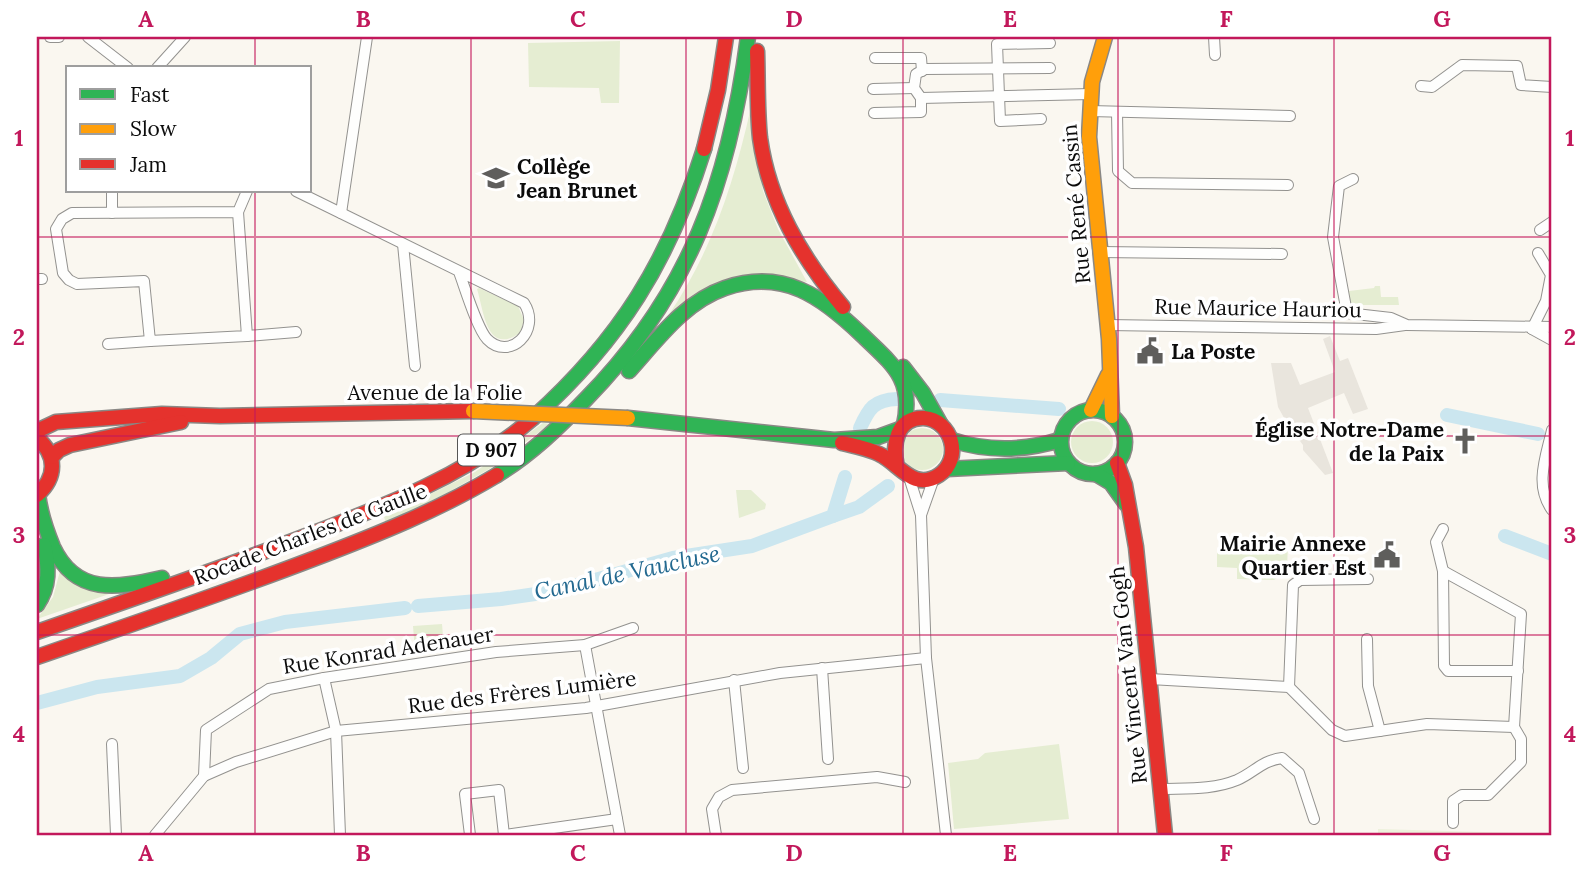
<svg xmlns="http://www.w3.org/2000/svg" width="1589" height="872" font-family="Lora,serif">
<rect width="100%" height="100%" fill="#faf7f0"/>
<!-- green -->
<g fill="#e5edd2">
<path d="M620,41l-1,62h-18l-2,-15 -70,-1 -1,-44z"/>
<path d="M751,107l12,84 15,38 29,53 -38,-5 -101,39c44,-65 66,-133 83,-209z"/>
<path d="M1375,286h5l1,11h17l1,8h-47l-2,-2 -1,-12 25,-3z"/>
<path d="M479,288l39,18 6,14 -4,13c-34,23 -36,-22 -43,-44z"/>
<circle cx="1092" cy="442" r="21"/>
<path d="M543,423l7,1 -59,44 -46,26 -59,29 -2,-6 91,-45z"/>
<circle cx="922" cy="449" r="21"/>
<path d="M736,490h15l15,14 -1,5 -26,9z"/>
<path d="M1233,539l55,2 -1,30 -13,9 -37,-1v-11l-20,-1v-14z"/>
<path d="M60,571l55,21 -78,27 16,-22z"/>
<path d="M442,624l2,24 -29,4 -2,-26z"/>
<path d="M1059,744l10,75 -115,10 -6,-66 30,-4 7,-6z"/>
</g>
<!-- pitch -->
<path fill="#edf1dc" d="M1378,829l174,5v1h-174z"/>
<!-- plaza -->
<path fill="#e9e5dd" d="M1330,336l10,25 8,-3 20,51 -15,5 -9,-21 -36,15 25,65 -8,2 -22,-25v-5l-15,-20 -10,-18 -7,-44h20l9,22 35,-13 -12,-33z"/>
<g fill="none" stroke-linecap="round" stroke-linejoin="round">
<!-- canal -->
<g stroke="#cbe6ef" stroke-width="14">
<path d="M940,400l119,9"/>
<path d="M1447,415l91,19"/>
<path d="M860,428c9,-20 14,-28 37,-29"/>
<path d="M833,516l26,-9 29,-21"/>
<path d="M1505,536l47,18"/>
<path d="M418,606l83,-7 55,-8 117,-33 79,-12 81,-30 12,-39"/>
<path d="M37,703l60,-16 83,-11 31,-18 29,-24 45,-12 120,-14"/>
</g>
<!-- street casing -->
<g stroke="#93928f" stroke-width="12">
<g id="street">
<path d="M50,37h9"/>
<path d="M88,37l40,31"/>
<path d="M1214,37l1,18"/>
<path d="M875,58h46l1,13"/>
<path d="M157,68l28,-31"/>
<path d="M1050,68l-125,1 -9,5 -2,14 7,10 170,-4"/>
<path d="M1421,86l11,1 30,-22 55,1 4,19 31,2"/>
<path d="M873,89l41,-1"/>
<path d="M1090,111l200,5"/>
<path d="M1117,112l1,59 14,12 156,2"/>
<path d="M874,113l47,-1v-14"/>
<path d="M1041,119l-41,2 -3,-77 53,-1"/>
<path d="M1353,179l-14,7 -6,51 14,76 44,5 16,7 145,2"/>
<path d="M112,191v22"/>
<path d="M296,191l228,112c18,28 -15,59 -37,36 -10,-11 -22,-51 -28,-67"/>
<path d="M238,212l-166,1 -10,6 -6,10 7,44 6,7 8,4 67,-3 6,60 97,-5 -9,-124 9,-21"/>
<path d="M341,213l26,-176"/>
<path d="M1540,230l12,-8"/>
<path d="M403,244l12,122"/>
<path d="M1100,252l182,2"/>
<path d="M37,279h5"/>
<path d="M1108,325l268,4 29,-4"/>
<path d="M1532,329l14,-28 5,-26 -13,-22"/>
<path d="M1532,329l20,11"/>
<path d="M247,336l49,-4"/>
<path d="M108,344l42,-3"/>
<path d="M1552,430c-6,27 -18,55 0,80"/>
<path d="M909,477l12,38 5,143 20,177"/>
<path d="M921,515l13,-37"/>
<path d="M1443,529l-7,13 7,29 1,95 4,5h70"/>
<path d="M1443,571l78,43 -7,113"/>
<path d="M1367,639l1,47 12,45"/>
<path d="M585,645l35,190"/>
<path d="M822,668l6,91"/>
<path d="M324,678l12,53 4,104"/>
<path d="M1150,679l139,8 43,43 13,6 82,-12 87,3"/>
<path d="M734,680l9,88"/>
<path d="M1289,687l4,-102 7,-5 68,-1"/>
<path d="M112,744l4,91"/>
<path d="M204,776l2,-46 63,-41 55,-11 172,-26 89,-7 48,-17"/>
<path d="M1160,789c26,-1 53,1 77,-9 18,-8 24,-19 45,-22l17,15 15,46"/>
<path d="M1453,823v-22l9,-6h26l33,-33v-23l-7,-12"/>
<path d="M155,835l49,-59 32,-14 100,-31 250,-23 194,-35 146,-15"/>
<path d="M470,835l-5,-41 34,-4 5,45"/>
<path d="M505,835l112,-16"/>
<path d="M716,835l-4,-26 7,-12 13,-7 145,-13 28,5"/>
</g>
</g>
<!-- fast casing -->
<g stroke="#8a8885" stroke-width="17">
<g id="fast">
<path d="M903,367l20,26 18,32"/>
<path d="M629,371c28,-31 55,-69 96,-83 59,-20 97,9 137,47 31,30 52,44 42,90"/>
<circle cx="1093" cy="442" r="32"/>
<path d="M533,418c87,-78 136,-157 171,-269"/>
<path d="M628,418l206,22 44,-3 22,-8"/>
<path d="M952,440c36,12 71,11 108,0"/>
<path d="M947,469l121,-6"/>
<path d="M1096,474l15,9 15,21"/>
<path d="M497,475c34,-21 61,-47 89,-76 104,-106 143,-217 162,-362"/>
<path d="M38,494c2,18 8,36 15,53 23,49 64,41 109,31"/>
<path d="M37,605c13,-19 12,-38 7,-60"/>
</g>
</g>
<!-- slow casing -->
<g stroke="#8a8885" stroke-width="17">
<g id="slow">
<path d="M1105,37l-13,45 -3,55 20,202 3,77"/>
<path d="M1091,410l17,-35"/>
</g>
</g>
<!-- jam casing -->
<g stroke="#8a8885" stroke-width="17">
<g id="jam">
<path d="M757,51c1,29 0,58 3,87 9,65 42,120 83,169"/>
<path d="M704,149l14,-59 8,-53"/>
<path d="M37,431l19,-9 106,-8 58,2 253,-5"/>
<path d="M37,438c20,17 20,39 0,57"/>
<path d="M842,443c12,3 25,5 37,11 20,9 34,38 60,21 24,-16 13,-55 -15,-57 -28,-1 -32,28 -27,48"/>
<path d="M52,457l7,-7 11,-5 111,-23"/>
<path d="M1117,463l8,22 11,62 29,288"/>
<path d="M37,632c87,-30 174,-60 261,-93 82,-31 167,-62 235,-121"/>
<path d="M37,657c92,-32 185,-63 276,-98 63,-24 126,-49 184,-84"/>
</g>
</g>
<!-- street -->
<use href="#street" stroke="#fefefd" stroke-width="10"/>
<!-- fast -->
<use href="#fast" stroke="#30b455" stroke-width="14"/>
<!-- slow -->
<use href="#slow" stroke="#ff9f0a" stroke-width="14"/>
<!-- jam -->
<use href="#jam" stroke="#e5322d" stroke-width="14"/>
<!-- slow-bridge casing -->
<g stroke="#8a8885" stroke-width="17" stroke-linecap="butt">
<path id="slow-bridge" d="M473,411l155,7"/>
</g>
<!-- slow-bridge -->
<use href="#slow-bridge" stroke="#ff9f0a" stroke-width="14"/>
</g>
<!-- grid -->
<path fill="none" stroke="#c2185b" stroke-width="2" stroke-opacity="0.55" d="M255,37v31M471,37v798M686,37v798M903,37v798M1118,37v798M1334,37v798M255,191v644M37,237h1515M37,436h1515M37,635h1515"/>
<!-- icons -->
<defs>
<g id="school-bare" transform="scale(2.1)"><path d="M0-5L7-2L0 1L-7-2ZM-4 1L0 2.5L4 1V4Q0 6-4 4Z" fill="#5f5e5c" stroke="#fff" stroke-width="2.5" paint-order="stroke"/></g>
<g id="civic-bare" transform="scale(2.1)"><path d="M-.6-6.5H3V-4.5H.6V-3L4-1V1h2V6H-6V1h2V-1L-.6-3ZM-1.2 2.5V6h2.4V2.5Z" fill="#5f5e5c" stroke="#fff" stroke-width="2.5" paint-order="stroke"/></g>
<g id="church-bare" transform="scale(2.1)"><path d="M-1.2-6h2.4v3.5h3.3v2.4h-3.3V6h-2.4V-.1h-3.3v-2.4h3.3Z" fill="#5f5e5c" stroke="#fff" stroke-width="2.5" paint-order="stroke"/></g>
</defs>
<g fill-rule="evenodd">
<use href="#school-bare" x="496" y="178"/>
<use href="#civic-bare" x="1150" y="351"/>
<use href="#church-bare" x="1465" y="441"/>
<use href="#civic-bare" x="1387" y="555"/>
</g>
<g text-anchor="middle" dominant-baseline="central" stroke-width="7" stroke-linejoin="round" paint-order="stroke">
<!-- shield labels -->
<rect fill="#fff" stroke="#555" stroke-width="2" x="458" y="434.5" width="66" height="31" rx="5"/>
<g font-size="19" font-weight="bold" fill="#0c0c0c">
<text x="491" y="450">D 907</text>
</g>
<!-- poi labels -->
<g font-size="21" font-weight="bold" fill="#0c0c0c" stroke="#fff" text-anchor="start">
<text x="517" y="166">Collège<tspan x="517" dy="24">Jean Brunet</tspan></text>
<text x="1171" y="351">La Poste</text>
<text x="1444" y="429" text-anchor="end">Église Notre-Dame<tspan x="1444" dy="24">de la Paix</tspan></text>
<text x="1366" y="543" text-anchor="end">Mairie Annexe<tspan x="1366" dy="24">Quartier Est</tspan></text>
</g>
<!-- street labels -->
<g font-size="21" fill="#0c0c0c" stroke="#fff">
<text transform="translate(1076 204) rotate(-95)">Rue René Cassin</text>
<text transform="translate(1258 308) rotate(1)">Rue Maurice Hauriou</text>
<text x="435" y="392">Avenue de la Folie</text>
<text transform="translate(310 534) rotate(-21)">Rocade Charles de Gaulle</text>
<text transform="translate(388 650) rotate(-9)">Rue Konrad Adenauer</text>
<text transform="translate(1128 675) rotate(-96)">Rue Vincent Van Gogh</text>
<text transform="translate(522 692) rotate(-7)">Rue des Frères Lumière</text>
</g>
<!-- water labels -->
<g font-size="23" font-style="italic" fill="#236990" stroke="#fff">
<text transform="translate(627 572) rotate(-12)">Canal de Vaucluse</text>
</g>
</g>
<!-- border -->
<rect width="1589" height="872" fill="none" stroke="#ffffff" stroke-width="77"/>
<!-- legend -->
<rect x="66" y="66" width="245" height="126" fill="#ffffff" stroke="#9e9e9e" stroke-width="2"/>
<rect x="80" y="89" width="35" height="10" fill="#30b455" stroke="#9e9e9e" stroke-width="2"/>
<text x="130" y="102" font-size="21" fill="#0c0c0c">Fast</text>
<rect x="80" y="124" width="35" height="10" fill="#ff9f0a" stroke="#9e9e9e" stroke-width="2"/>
<text x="130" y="136" font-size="21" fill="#0c0c0c">Slow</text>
<rect x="80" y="159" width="35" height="10" fill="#e5322d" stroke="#9e9e9e" stroke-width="2"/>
<text x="130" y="172" font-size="21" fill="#0c0c0c">Jam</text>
<rect x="38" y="38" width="1512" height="796" fill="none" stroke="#c2185b" stroke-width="2.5"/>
<g font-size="23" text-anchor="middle" font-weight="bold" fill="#c2185b">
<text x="146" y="27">A</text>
<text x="363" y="27">B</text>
<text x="578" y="27">C</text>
<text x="794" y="27">D</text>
<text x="1010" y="27">E</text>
<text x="1226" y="27">F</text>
<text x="1442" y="27">G</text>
<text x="19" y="146">1</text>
<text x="1570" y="146">1</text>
<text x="19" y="345">2</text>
<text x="1570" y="345">2</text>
<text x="19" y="543">3</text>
<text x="1570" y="543">3</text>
<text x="19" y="742">4</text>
<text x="1570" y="742">4</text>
<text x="146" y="861">A</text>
<text x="363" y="861">B</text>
<text x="578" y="861">C</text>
<text x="794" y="861">D</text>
<text x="1010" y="861">E</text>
<text x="1226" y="861">F</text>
<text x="1442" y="861">G</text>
</g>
</svg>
